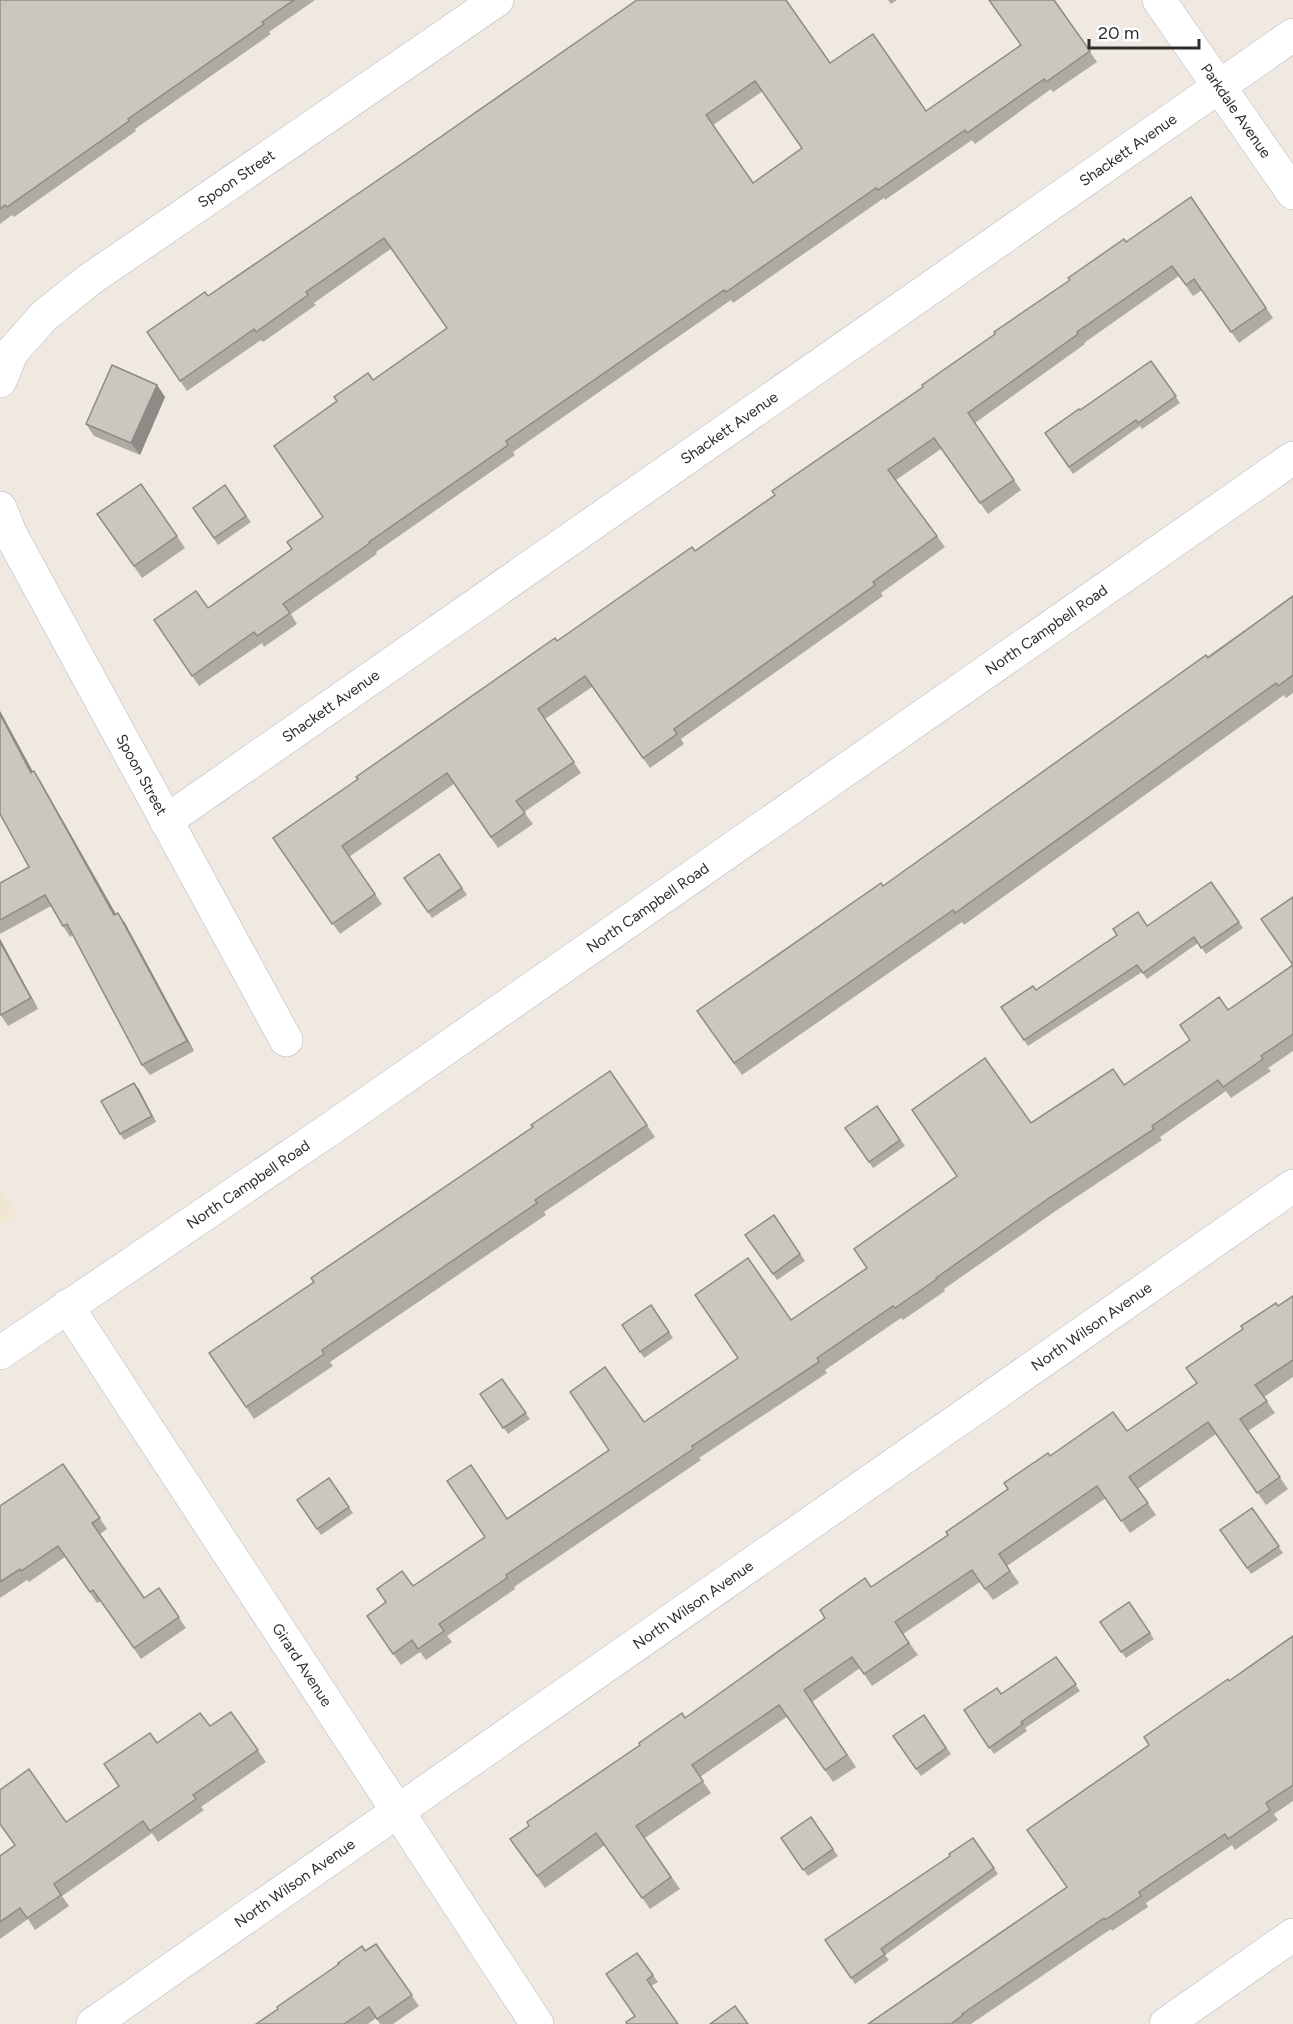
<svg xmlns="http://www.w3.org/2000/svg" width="1293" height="2024" font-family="Figtree,sans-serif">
<rect width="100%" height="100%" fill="#efe9e1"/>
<!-- education -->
<path fill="#f0e6d1" d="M0,1186l16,29 -16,11z"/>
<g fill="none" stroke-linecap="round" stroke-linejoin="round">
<!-- minor casing -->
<g stroke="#b4b7c1" stroke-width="34">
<g id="minor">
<path id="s1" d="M1159,0l134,193"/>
<path id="s2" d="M0,381l12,-29 32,-36 45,-36 408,-280"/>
<path id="s3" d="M0,508l11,27 275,505"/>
<path id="s4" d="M166,821l1127,-786"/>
<path id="s5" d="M67,1306l470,718"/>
<path id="s6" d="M0,1353l336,-228 957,-667"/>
<path id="s7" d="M93,2024l1200,-838"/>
<path d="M1166,2024l127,-89"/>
</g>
</g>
<!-- minor -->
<use href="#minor" stroke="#fff" stroke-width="33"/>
</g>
<!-- wall -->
<g fill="#afaba4" fill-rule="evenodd">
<path d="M0,0h315l-46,32 2,2 -136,95 1,2 -122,86 -2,-2 -12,9z"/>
<path d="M888,0h9l-6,4z"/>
<path d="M1054,0l43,62 -44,30 -2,-3 -76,55 -3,-4 -87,60 -1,-2 -151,105 -2,-3 -218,152 2,3 -139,97 1,2 -86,60 6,10 -33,23 -2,-4 -63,43 -45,-66 54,-12 84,-59 31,-32 50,-137 74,-52 -55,-80 -78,55 2,2 -53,37 -2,-2 -74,51 -40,-59 61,-36 208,-142 414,-91 96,48 95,-66zM763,91l39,57 -49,35 -40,-58z"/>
<path d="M1191,197l82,121 -34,25 -37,-53 -9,6 -14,-20 -95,67 1,1 -110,79 46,67 -33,24 -47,-65 -45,31 49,67 -64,46 2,3 -202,143 3,5 -34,24 -58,-81 -47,32 36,54 -57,39 9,12 -35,24 -44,-64 -105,73 33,47 -42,30 -67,-96 284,-197 138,-90 80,-56 148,-108z"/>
<path d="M1151,361l29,42 -38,26 -2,-3 -67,48 -28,-41 35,-23z"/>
<path d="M157,385l8,12 -25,58 -46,-19 -8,-12z"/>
<path d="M141,484l44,64 -43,30 -45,-64z"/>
<path d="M225,485l26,37 -33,23 -25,-37z"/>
<path d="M1293,596v97l-7,5 -2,-3 -320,230 -2,-3 -220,153 -45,-64 186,-125z"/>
<path d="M0,711l33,61 1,-1 7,11 75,132 9,9 69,128 -44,24 -8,-10 -69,-130 -3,2 -7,-11 -12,-20 -51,28v-51l29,-16 -29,-53z"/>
<path d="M439,854l28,41 -35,23 -28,-40z"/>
<path d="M1211,882l32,46 -37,26 -8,-11 -51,36 -5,-7 -114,74 -27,-39 35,-17 111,-64z"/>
<path d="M0,939l38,70 -30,17 -8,-12z"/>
<path d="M1293,965v86l-25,17 3,3 -40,27 -5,-7 -66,46 2,3 -105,70 -113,79 1,2 -42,29 -2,-2 -76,52 2,3 -128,85 2,2 -187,127 1,2 -68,47 5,6 -26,18 -6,-8 -19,13 -34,-49 46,-30 72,-49 22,-19 102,-68 35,-28 94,-64 53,-38 76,-52 164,-145 93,-38 66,-45 38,-30z"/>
<path d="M610,1071l45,66 -111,75 2,3 -216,147 3,4 -79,53 -45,-66 105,-71 219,-155z"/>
<path d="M134,1083l22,39 -32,18 -4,-6z"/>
<path d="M877,1106l28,40 -32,22 -28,-40z"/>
<path d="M774,1215l31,46 -28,19 -32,-45z"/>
<path d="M1293,1296v81l-29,20 11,16 -27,18 40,58 -22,16 -50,-71 -78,55 18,26 -26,18 -24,-35 -99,68 12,17 -26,17 -13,-18 -77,52 15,21 -46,31 -12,-18 -48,34 44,65 -23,15 -45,-66 -88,61 11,16 -66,45 35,51 -30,20 -45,-64 -60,43 -35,-49 175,-121 186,-131 77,-52 102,-79 77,-25 70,-48 81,-77z"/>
<path d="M651,1305l22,33 -29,20 -22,-33z"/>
<path d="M502,1379l28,40 -22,15 -28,-40z"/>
<path d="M63,1464l44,65 -7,5 45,64 14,-10 27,40 -45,31 -40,-58 -4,2 -32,-46 -36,25 -2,-2 -27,18v-92z"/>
<path d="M329,1478l24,35 -32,22 -24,-35z"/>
<path d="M1252,1508l31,45 -32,21 -31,-44z"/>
<path d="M1129,1602l25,37 -28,19 -26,-36z"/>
<path d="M1293,1636v165l-19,13 4,6 -43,30 -3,-5 -86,58 2,4 -36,24 -1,-2 -140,95h-103l199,-137 82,-142 80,-64z"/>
<path d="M1056,1657l24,34 -55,37 2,3 -33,23 -30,-44 37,-16z"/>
<path d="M231,1712l35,50 -65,45 3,3 -46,32 -6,-9 -90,63 7,10 -34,24 -7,-11 -28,20v-83l66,-34 53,-36 38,-43 53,-17z"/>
<path d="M924,1715l27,39 -30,22 -28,-40z"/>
<path d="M811,1817l27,39 -30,20 -27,-38z"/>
<path d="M973,1838l25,36 -113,81 4,5 -34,24 -30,-44 125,-84z"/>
<path d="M376,1944l43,62 -26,18h-13l-4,-6 -8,6h-112z"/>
<path d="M637,1953l21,29 -7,4 -16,30z"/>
</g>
<!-- shaded-wall -->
<g fill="#8e8b86">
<path d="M157,385l8,12 -25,58 -9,-12z"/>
<path d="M0,711l39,72 -8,-10 -31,-59z"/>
<path d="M34,771l7,11 81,143 -8,-10z"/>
<path d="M118,913l7,10 69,128 -7,-10z"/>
<path d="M0,939l38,70 -7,-11 -31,-56z"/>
<path d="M134,1083l5,6 17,33 -4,-6z"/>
</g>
<!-- building -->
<g fill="#cbc7bf" stroke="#8e8b86" stroke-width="1.5" fill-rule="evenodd">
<path d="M0,0h294l-32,22 2,2 -136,95 1,2 -122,86 -2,-2 -5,4z"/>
<path d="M637,0h149l44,63 43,-29 53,77 95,-66 -32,-45h65l36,51 -44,31 -2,-3 -77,54 -2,-3 -87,60 -2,-2 -150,104 -2,-2 -218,151 2,4 -139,97 1,1 -87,61 7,9 -33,23 -3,-4 -62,44 -38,-56 42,-29 12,17 84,-59 -5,-7 36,-25 -49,-71 63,-45 -3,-4 34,-24 5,7 74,-52 -63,-90 -78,54 2,3 -52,37 -2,-3 -74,52 -33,-49 58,-40 3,4 208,-142zM755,81l47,67 -49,35 -47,-68z"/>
<path d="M1191,197l75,111 -35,24 -37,-53 -8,6 -14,-19 -95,66 1,2 -110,79 46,67 -34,23 -46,-65 -46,32 49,66 -64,46 2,3 -201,144 3,5 -34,24 -58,-82 -47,33 36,53 -58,39 9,12 -34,24 -44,-64 -105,73 33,48 -43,30 -59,-86 85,-59 -2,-2 199,-139 2,3 135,-94 3,4 80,-56 -3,-4 151,-104 -1,-2 73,-51 -1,-2 76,-52 -2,-2 56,-39 2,3z"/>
<path d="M1151,361l25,35 -38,27 -2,-3 -67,47 -24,-34 34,-24 1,1z"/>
<path d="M112,365l45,20 -26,58 -45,-19z"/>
<path d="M141,484l36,52 -43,30 -37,-52z"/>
<path d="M225,485l21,31 -32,22 -21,-30z"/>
<path d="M1293,596v79l-15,11 -2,-3 -321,230 -2,-3 -219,153 -37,-52 184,-128 2,3 323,-231 2,3z"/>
<path d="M0,714l31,59 3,-2 80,144 4,-2 69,128 -45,24 -75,-141 -4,2 -18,-31 -45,25v-37l29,-16 -29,-53z"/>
<path d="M439,854l23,34 -34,24 -24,-34z"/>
<path d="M1211,882l28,40 -38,26 -7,-11 -51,36 -6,-8 -113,75 -23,-33 32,-21 3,4 81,-55 -4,-6 25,-17 9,14z"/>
<path d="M1293,897v68l-32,-46z"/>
<path d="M0,942l31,56 -30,17 -1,-1z"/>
<path d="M1293,965v69l-32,22 2,3 -40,28 -5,-7 -66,46 2,3 -105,69 -113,80 1,1 -42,29 -2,-2 -76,52 2,4 -127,84 1,3 -187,126 1,3 -68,46 5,7 -26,18 -6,-9 -19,14 -26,-38 19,-14 -9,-13 25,-18 11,15 72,-49 -38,-56 24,-16 36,54 102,-69 -39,-58 35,-25 39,55 94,-64 -43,-63 53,-37 43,62 76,-52 -13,-19 103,-73 -45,-66 73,-52 46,65 82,-54 11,16 66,-45 -10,-15 39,-28 9,13z"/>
<path d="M610,1071l37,54 -112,75 2,3 -215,147 2,4 -78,53 -37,-54 105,-71 -3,-4 222,-151 -2,-2z"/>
<path d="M134,1083l18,33 -32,18 -19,-33z"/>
<path d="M877,1106l23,34 -31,22 -24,-34z"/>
<path d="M774,1215l26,39 -27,20 -28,-39z"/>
<path d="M1293,1296v64l-38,25 12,16 -27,18 40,58 -23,16 -49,-71 -79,55 19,26 -27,18 -24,-35 -98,68 11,17 -25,18 -13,-19 -77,52 14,21 -45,31 -12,-17 -48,33 43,65 -22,15 -46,-65 -87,60 11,16 -67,45 35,51 -29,21 -46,-65 -59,43 -27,-37 19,-13 -2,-4 113,-77 -1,-2 43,-30 3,5 140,-100 -5,-8 45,-32 6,9 77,-52 -2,-3 62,-43 -4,-6 44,-30 2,3 63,-44 14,19 70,-48 -11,-15 57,-39 -2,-3 35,-23 2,3z"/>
<path d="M651,1305l18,27 -29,20 -18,-27z"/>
<path d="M502,1379l24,34 -23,15 -23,-34z"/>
<path d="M63,1464l37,54 -8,5 52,75 15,-10 20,29 -45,31 -41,-58 -3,2 -32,-46 -37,25 -1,-2 -20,13v-76z"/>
<path d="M329,1478l20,29 -32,22 -20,-29z"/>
<path d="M1252,1508l27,38 -32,22 -27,-38z"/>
<path d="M1129,1602l21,31 -29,19 -21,-30z"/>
<path d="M1293,1636v149l-27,18 4,7 -42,29 -3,-5 -86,58 2,4 -36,24 -1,-2 -142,96 1,1 -12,9h-83l199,-137 -40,-57 122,-85 -5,-8 84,-58 1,2z"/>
<path d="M1056,1657l20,27 -55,38 2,2 -34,24 -25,-38 33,-22 4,6z"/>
<path d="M231,1712l27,38 -65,45 3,4 -46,32 -7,-10 -89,63 7,11 -34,23 -7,-10 -20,14v-66l15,-11 -15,-21v-34l29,-21 37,53 53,-36 -15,-22 46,-31 7,10 43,-30 10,13z"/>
<path d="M924,1715l22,33 -30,21 -23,-33z"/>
<path d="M811,1817l22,32 -30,21 -22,-32z"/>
<path d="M973,1838l21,30 -113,81 4,5 -34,24 -26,-38 125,-84 -1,-2z"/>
<path d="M376,1944l36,51 -35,24 -8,-12 -25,17h-88l22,-15 -1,-2 62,-43 -1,-1 24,-17 3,5z"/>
<path d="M637,1953l16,22 -6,5 31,44h-51l-1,-2 9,-6 -29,-42z"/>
<path d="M735,2006l13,18h-38z"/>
</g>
<g text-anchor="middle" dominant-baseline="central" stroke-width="6" stroke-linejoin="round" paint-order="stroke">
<!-- street labels -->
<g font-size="15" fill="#2e2e2e" stroke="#fff">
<text stroke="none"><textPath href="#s1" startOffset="135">Parkdale Avenue</textPath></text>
<text stroke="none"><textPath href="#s4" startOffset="1173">Shackett Avenue</textPath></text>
<text stroke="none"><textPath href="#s2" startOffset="316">Spoon Street</textPath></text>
<text stroke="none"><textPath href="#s4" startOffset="687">Shackett Avenue</textPath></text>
<text stroke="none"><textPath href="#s6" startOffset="1272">North Campbell Road</textPath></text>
<text stroke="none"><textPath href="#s4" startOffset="201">Shackett Avenue</textPath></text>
<text stroke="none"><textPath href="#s3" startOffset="302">Spoon Street</textPath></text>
<text stroke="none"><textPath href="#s6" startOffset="786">North Campbell Road</textPath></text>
<text stroke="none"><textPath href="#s6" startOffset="300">North Campbell Road</textPath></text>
<text stroke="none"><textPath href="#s7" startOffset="1218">North Wilson Avenue</textPath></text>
<text stroke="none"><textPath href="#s7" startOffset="732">North Wilson Avenue</textPath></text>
<text stroke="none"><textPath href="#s5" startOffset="429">Girard Avenue</textPath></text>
<text stroke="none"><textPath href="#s7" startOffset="246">North Wilson Avenue</textPath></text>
</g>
</g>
<!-- scale -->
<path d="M1089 39v9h110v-9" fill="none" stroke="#2e2e2e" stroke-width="3"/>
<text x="1098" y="39" font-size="18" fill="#2e2e2e" stroke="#ffffff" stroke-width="4.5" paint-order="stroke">20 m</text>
</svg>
